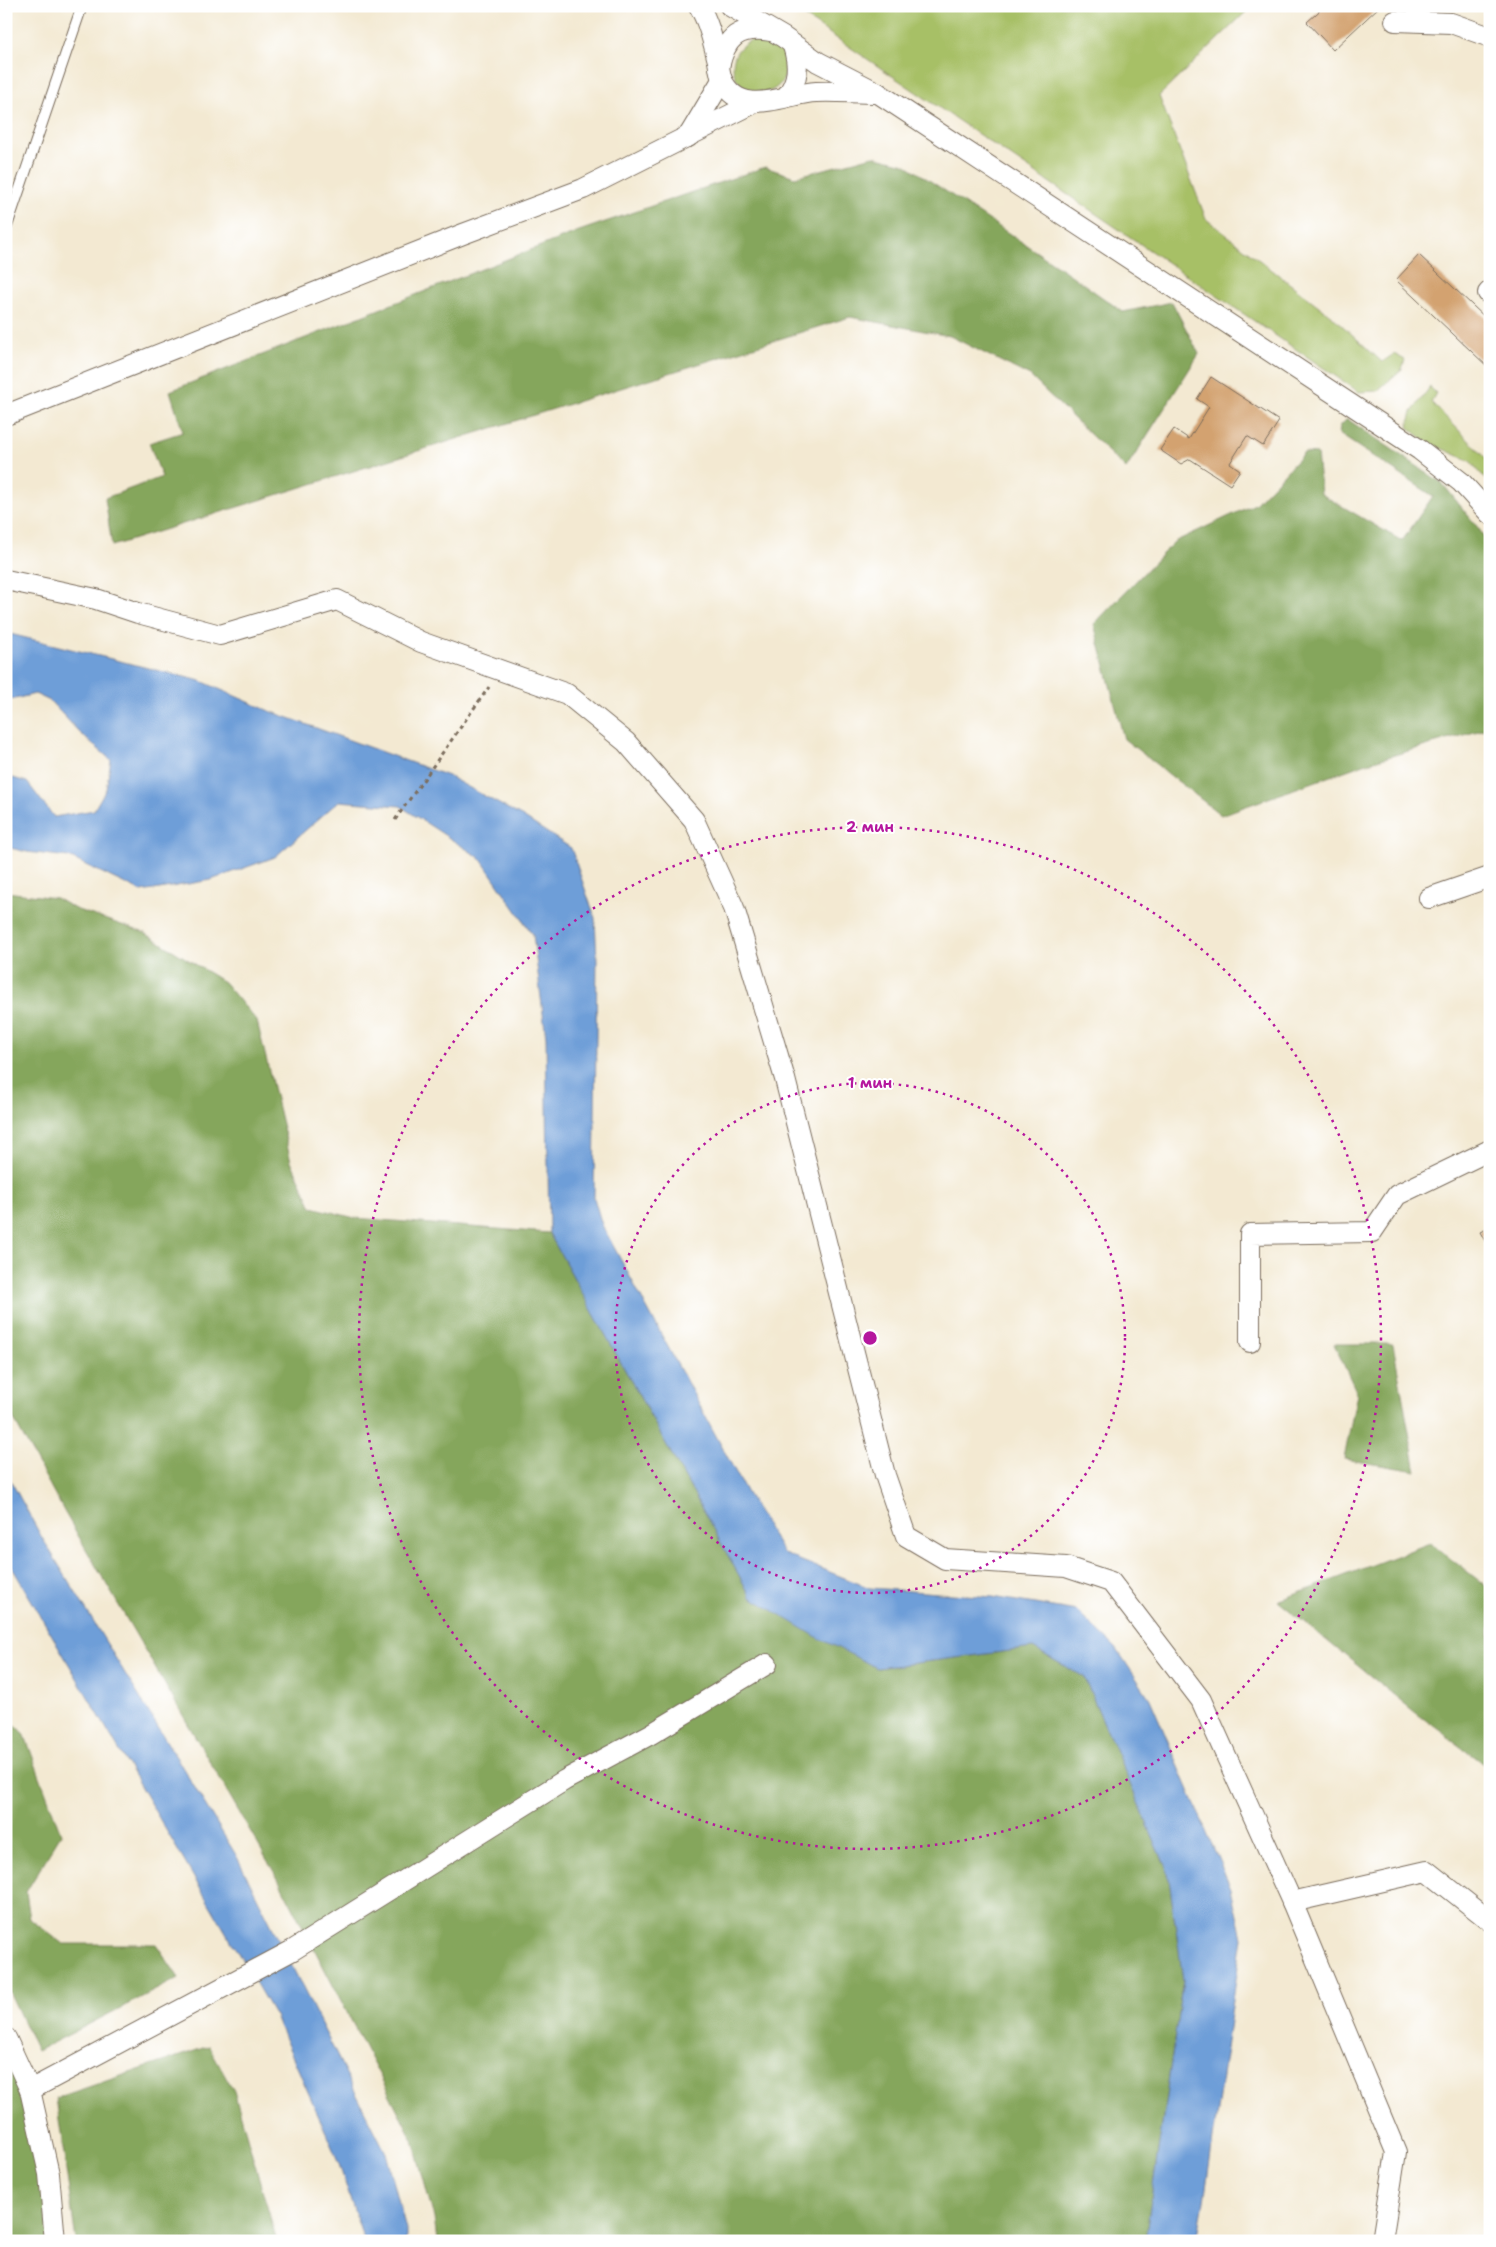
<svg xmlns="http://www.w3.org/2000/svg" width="1496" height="2247" font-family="'Shantell Sans',sans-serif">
<rect width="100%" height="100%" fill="#fff"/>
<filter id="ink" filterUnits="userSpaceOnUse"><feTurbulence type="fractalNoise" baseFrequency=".02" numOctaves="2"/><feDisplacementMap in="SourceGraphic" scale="10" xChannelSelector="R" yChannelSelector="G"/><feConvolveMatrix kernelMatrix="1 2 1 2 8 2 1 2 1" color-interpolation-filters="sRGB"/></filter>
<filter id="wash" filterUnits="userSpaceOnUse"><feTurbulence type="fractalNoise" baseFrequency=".0096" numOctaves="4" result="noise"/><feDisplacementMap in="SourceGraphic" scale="20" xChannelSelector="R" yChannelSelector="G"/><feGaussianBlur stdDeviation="1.12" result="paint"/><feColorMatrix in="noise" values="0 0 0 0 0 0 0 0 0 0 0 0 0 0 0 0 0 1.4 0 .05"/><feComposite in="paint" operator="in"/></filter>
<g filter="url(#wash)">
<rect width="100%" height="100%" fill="#f3e9d2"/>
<!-- green -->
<g fill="#a7c066" stroke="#717542">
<path d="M789,6h463l-93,90 47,123 127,98 49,45 12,-8 11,6 -3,9 -25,22 -18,1z"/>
<circle cx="760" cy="66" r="27"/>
<path d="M1430,387l6,6 -5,9 59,60v22l-20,-23 -43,-19 -19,-15 4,-15z"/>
</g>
<!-- forest -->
<g fill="#85a65b" stroke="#60683c">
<path d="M873,156l32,8 163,109 55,39 49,-10 27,52 -73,115 -96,-93 -80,-40 -100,-19 -738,229 -7,-48 57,-21 -13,-34 34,-11 -13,-41 409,-160 186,-64 30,10z"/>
<path d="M1347,419l95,64 37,46 11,17v188l-5,-5 -118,34 -146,52 -97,-76 -30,-115 80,-82 81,-38 49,-51 13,1 4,40 81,47 31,-45 -94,-62 1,-8z"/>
<path d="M6,892l50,6 19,11 70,24 79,49 33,39 34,140 21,46 43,11 194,15 202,364 126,71 156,-20 51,29 84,195 15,108 -38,261h-708l-3,-23 -21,-78 -136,-263 -212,-364 -59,-108z"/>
<path d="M1334,1344h59l23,127 -72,-12 13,-66z"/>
<path d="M1430,1543l60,46v179l-74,-55 -138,-112z"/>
<path d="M6,1718l18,15 37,101 -35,58 4,27 33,25h93l23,34 -142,73 -31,-66z"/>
<path d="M6,2038l20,43 28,160h-48z"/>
<path d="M209,2046l25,45 43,150h-201l-20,-143z"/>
</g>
<!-- water -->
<g fill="#6e9ed8" stroke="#54647b">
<path d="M6,633l195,48 66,29 181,66 75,41 48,31 24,70 2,43 -3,237 8,27 146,270 36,59 86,34 123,9 84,14 39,37 34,51 81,190 11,49 -38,263 -7,40h-52l38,-261 -15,-108 -84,-195 -51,-29 -156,20 -62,-32 -64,-39 -202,-364 -3,-196 -13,-102 -53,-77 -80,-52 -61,-5 -64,56 -64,23 -69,12 -73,-35 -42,-5 -21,-5v-71l21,6 27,35 40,-7 12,-21 5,-29 -30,-26 -31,-33 -15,-7 -29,7z"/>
<path d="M6,1472l35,64 195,319 150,298 20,76v12h-42l-26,-80 -63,-145 -269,-459z"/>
</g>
<g id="blocks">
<!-- building -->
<g fill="#d3a270">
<path d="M1325,6h55l-47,44 -26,-28z"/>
<path d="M1419,255l71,67v47l-94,-89z"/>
<path d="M1211,377l68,44 -16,25 -16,-10 -17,27 10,7 -10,15 -40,-26 -9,5 -21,-14 14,-21 15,10 20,-32 -12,-8z"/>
<path d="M1490,1227v23l-10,-18z"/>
</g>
</g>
</g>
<g filter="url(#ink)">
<use href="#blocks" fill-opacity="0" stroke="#7b6d5d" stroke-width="1"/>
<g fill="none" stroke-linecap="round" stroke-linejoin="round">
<!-- service casing -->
<g stroke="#7b6d5d" stroke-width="12">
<path id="service" d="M6,229l76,-223"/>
</g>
<!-- minor casing -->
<g stroke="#7b6d5d" stroke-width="22">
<g id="minor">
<path d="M699,6c10,17 14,36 19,55 1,6 2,13 4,19 19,40 64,13 94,12 19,-1 39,1 58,1"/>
<path d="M730,6l53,31 35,25 60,31 542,357 41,32 29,32"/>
<path d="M1395,21l56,2 39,14"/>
<path d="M719,67c7,-31 20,-41 52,-36"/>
<path d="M786,97c13,-17 13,-32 7,-51"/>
<path d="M688,137l34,-57"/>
<path d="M1488,293l2,-2"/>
<path d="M6,415l457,-181 120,-45 173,-87"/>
<path d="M6,580l90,19 42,14 82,22 117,-35 84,42 146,52 59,48 68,78 40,88 51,171 100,396 21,61 39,23 121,8 45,15 90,118 91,202 104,250 -14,89"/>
<path d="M1429,898l61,-21"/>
<path d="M1250,1342v-108l122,-2 25,-37 93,-45"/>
<path d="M1292,1902l135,-31 63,50"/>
<path d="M6,2038l24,52 19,84 6,67"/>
<path d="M30,2090l263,-140 272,-170 86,-46 116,-70"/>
</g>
</g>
<!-- path -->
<path stroke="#7b6d5d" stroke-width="3" stroke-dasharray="4 4" stroke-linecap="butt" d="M395,820l94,-133"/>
<!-- service -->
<use href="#service" stroke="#fff" stroke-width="10"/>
<!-- minor -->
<use href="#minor" stroke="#fff" stroke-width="20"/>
</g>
</g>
<!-- distance rings -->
<g fill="none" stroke="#b5179e" stroke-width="2.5" stroke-dasharray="2.5 5">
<circle cx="870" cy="1338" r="255"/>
<circle cx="870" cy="1338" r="511"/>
</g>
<circle cx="870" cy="1338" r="8" fill="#b5179e" stroke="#fff" stroke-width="2.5"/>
<g font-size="15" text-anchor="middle" font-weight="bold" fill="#b5179e" stroke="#fff" stroke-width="4" stroke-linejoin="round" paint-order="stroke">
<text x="870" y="832">2 мин</text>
<text x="870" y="1088">1 мин</text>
</g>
<!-- margin -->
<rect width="1496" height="2247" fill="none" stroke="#fff" stroke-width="25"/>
</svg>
